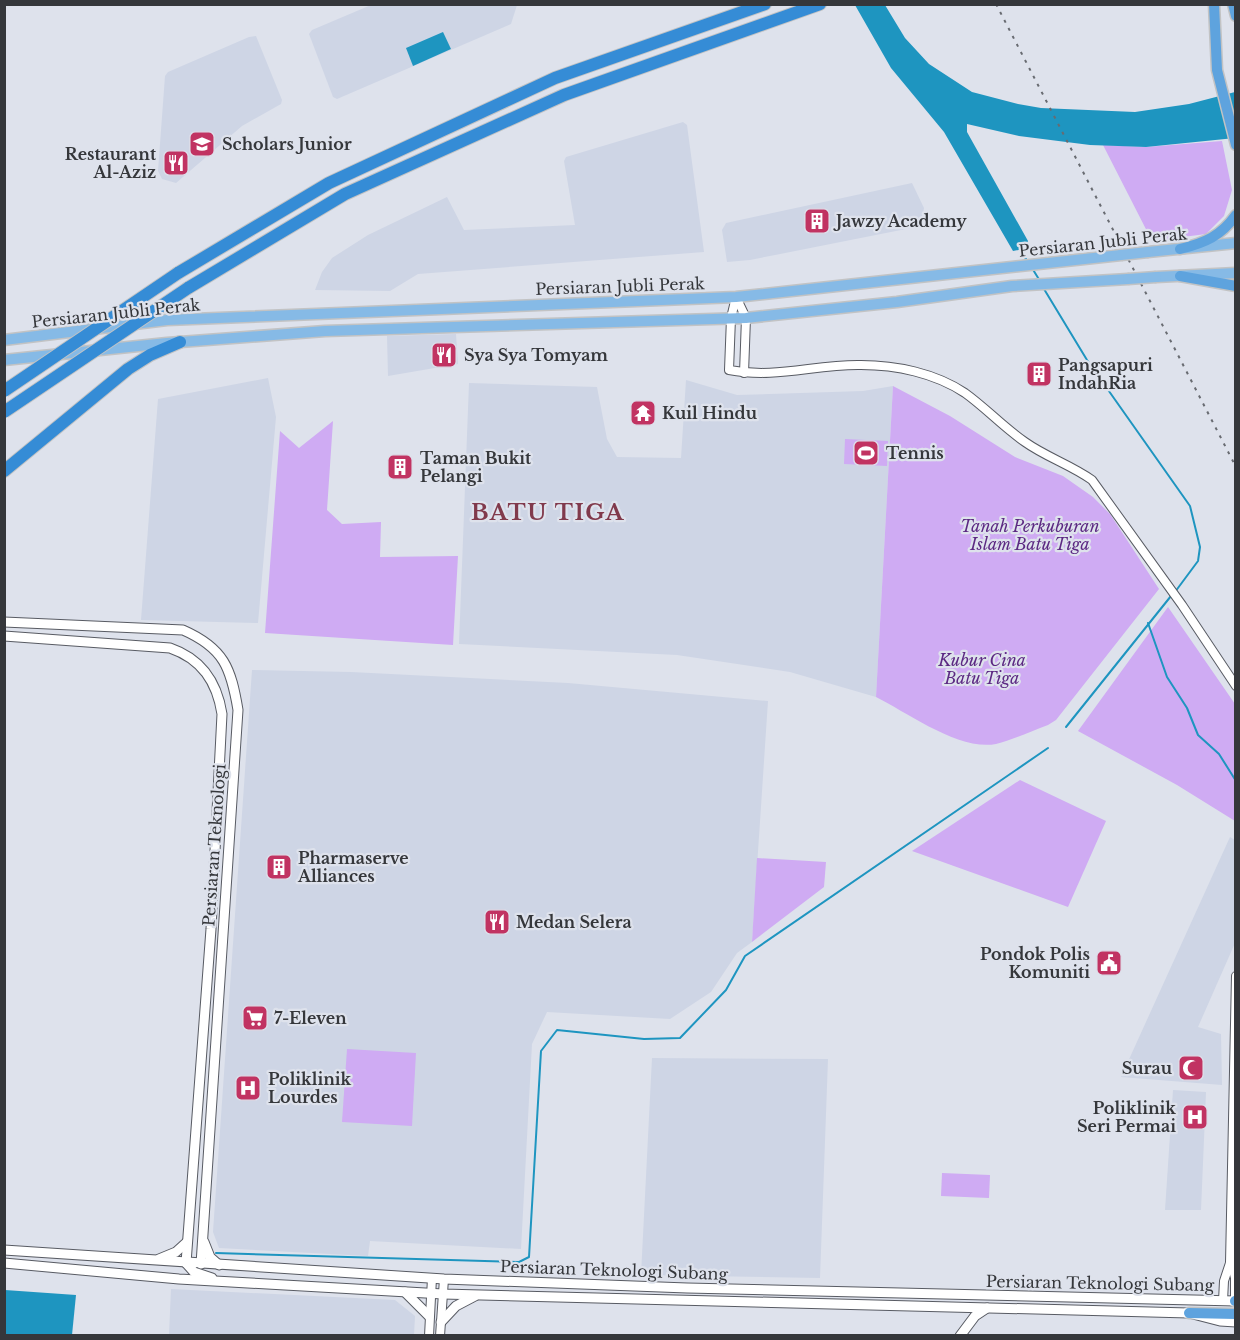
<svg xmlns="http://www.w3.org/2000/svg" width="1240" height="1340" font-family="'Libre Baskerville',serif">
<rect width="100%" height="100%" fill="#dee2ec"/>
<!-- built -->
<g fill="#ced5e5">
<path d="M371,5h146l-6,19 -174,75 -4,-2 -24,-63 3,-4z"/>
<path d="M256,36l26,64 -1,4 -39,22 -66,57 -14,-4 -4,-8 7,-95 3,-4 81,-35z"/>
<path d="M683,122l4,3 17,127 -286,22 -28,17 -75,-1 7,-18 10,-14 36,-23 79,-38 17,33 111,-5 -11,-64 2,-4z"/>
<path d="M912,183l12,25 -3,18 -171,34 -23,2 -5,-32 4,-7z"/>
<path d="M456,334l2,30 -70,12 -1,-40z"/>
<path d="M268,378l8,39 -18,206 -117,-3 17,-221z"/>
<path d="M686,380l51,15 126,-4 30,-5 -17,311 -86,-25 -113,-17 -218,-11 10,-261 128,4 10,52 10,18 64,1z"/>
<path d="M252,670l99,2 217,11 200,18 -16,241 -15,11 -26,39 -41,27 -123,-7 -15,32 -11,205 -151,-8 -2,15 -149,-8 -6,-16z"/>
<path d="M1230,837l5,3v103l-37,84 23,7 1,51 -101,-8z"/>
<path d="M652,1058l176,1 -8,219 -179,-3z"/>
<path d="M1173,1090l33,2 -5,118h-36z"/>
<path d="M171,1289l224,11 20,16 -1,19h-245z"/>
</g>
<!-- green -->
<g fill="#cfabf3">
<path d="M1222,141l10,49 -8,26 -18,18 -54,7 -49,-96 43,2z"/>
<path d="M893,386l57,30 65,41 48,19 30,21 17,17 49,75 -103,131 -8,5c-17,6 -35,15 -52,19 -37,7 -88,-31 -120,-47z"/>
<path d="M333,421l-6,89 15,14 39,-2 -1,35 78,-1 -5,89 -188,-12 15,-202 19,17z"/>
<path d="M845,439l43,2 -1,25 -43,-2z"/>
<path d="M1168,607l67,97v117l-58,-36 -99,-54z"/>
<path d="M1020,780l86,41 -38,86 -156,-56z"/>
<path d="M757,858l69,4 -2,25 -72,55z"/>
<path d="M347,1049l69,4 -4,73 -70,-4z"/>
<path d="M942,1173l48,2 -1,23 -48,-2z"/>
</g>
<!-- water -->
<g fill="#1e95c0">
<path d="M855,5h30l20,33 24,26 43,28 46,12 23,4 94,4 54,-8 46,-12v46l-89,9 -56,-2 -71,-9 -52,-12v8l61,109 -4,8 -11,2 -69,-119 -53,-64z"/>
<path d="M443,32l8,17 -38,17 -7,-18z"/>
<path d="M5,1290l71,5 -4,40h-67z"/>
</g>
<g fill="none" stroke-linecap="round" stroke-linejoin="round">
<!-- stream -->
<g stroke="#1e95c0" stroke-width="2">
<path d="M1021,250l6,11"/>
<path d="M1032,268l8,13"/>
<path d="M1044,289l43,71 103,146 10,41 -2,14 -23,31"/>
<path d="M1148,623l19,54 20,31 11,27 21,19 17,27"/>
<path d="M1066,727l105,-131"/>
<path d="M216,1253l303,9 10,-5 12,-206 16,-21 87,9 36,-1 46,-48 19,-34 303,-208"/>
</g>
<!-- tertiary casing -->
<g stroke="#585b63" stroke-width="10">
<g id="tertiary">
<path d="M736,297l-5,21 -2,52c48,9 86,-6 132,-5 35,0 74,8 104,28 21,15 38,34 60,49 21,15 46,23 67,38l90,125 54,81"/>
<path d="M736,297l10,21 -2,55"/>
<path d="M1230,1263l5,13v25"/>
<path d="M1223,1301l1,-20 6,-18 6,-287"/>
<path d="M429,1336l3,-58"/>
<path d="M440,1336l4,-57"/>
</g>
</g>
<!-- secondary casing -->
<g stroke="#585b63" stroke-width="11">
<g id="secondary">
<path d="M4,622l179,8c41,18 48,38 55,80l-37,554"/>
<path d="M4,636l166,12c32,11 47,34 52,66l-11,215 -25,334"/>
<path d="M204,1242l6,15 9,8"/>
<path d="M4,1250l440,29 243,9 549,13"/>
<path d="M159,1259l17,-7 11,-10"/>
<path d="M4,1263l175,16 264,15 746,19 31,8 16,1"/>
<path d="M186,1263l8,9 18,6"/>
<path d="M1235,1276l1,1"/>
<path d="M405,1292l24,24"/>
<path d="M441,1322l15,-16 19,-10"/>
<path d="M960,1336l15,-20 12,-8"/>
</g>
</g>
<!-- primary casing -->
<g stroke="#c2c3c4" stroke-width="13">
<g id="primary">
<path d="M1148,252l88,-9"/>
<path d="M1156,277l80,-4"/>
<path d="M4,340l163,-20 569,-23 385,-42"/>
<path d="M4,360l163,-17 158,-12 421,-13 151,-16 115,-16 116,-7"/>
</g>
</g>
<!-- trunk casing -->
<g stroke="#c2c3c4" stroke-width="13">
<g id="trunk">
<path d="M1214,4l3,66 19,75"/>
<path d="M1233,4l3,12"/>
<path d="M1180,249c25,-6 41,-13 56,-34"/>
<path d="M1180,276l56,10"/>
<path d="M1235,1301h1"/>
<path d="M1189,1313l47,1"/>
</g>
</g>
<!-- motorway casing -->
<g stroke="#c2c3c4" stroke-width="14">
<g id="motorway">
<path d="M178,273l151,-90 226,-105 210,-74"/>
<path d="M188,288l157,-94 219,-99 256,-91"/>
<path d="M4,471l124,-102 22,-14 30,-13"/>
</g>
</g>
<!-- tertiary -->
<use href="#tertiary" stroke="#fff" stroke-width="8"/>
<!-- secondary -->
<use href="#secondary" stroke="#fff" stroke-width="9"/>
<!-- primary -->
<use href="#primary" stroke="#86bae6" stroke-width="10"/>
<!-- trunk -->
<use href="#trunk" stroke="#5ea3de" stroke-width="10"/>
<!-- motorway -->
<use href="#motorway" stroke="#358cd6" stroke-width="12"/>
<!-- rail -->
<path stroke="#686b71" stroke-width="2" stroke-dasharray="3 6" stroke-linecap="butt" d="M996,4l240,463"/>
<!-- primary-bridge casing -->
<g stroke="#c2c3c4" stroke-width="13" stroke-linecap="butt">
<g id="primary-bridge">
<path d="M1121,255l27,-3"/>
<path d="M1128,279l28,-2"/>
</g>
</g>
<!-- motorway-bridge casing -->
<g stroke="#c2c3c4" stroke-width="14" stroke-linecap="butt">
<g id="motorway-bridge">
<path d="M4,391l174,-118"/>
<path d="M4,412l184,-124"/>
</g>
</g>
<!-- primary-bridge -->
<use href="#primary-bridge" stroke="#86bae6" stroke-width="10"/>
<!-- motorway-bridge -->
<use href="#motorway-bridge" stroke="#358cd6" stroke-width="12"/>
</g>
<!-- icons -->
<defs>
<g id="school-square" transform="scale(1.35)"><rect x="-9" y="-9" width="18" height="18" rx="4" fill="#c13362" stroke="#dee2ec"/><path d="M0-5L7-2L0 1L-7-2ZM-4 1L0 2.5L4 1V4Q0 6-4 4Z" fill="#fff"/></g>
<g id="restaurant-square" transform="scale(1.35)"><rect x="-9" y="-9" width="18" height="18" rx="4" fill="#c13362" stroke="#dee2ec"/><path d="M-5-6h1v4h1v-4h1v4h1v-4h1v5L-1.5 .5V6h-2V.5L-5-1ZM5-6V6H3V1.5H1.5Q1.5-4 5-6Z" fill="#fff"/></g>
<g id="building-square" transform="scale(1.35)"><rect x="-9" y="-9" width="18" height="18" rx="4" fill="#c13362" stroke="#dee2ec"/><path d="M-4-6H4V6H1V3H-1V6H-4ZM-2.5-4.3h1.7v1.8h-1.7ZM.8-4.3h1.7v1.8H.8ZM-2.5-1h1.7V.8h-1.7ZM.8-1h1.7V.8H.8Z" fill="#fff"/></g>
<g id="temple-square" transform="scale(1.35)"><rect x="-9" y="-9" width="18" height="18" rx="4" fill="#c13362" stroke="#dee2ec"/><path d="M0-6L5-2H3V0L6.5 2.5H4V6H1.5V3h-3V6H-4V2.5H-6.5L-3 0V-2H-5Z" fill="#fff"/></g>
<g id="stadium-square" transform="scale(1.35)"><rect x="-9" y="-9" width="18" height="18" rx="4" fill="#c13362" stroke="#dee2ec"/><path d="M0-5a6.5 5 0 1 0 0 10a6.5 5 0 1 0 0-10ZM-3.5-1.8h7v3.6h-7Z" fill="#fff"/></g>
<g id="civic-square" transform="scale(1.35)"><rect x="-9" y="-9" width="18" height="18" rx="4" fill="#c13362" stroke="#dee2ec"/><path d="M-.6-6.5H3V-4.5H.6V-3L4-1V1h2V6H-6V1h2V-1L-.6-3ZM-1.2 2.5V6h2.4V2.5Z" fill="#fff"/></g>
<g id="supermarket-square" transform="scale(1.35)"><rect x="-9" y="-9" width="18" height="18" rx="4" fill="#c13362" stroke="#dee2ec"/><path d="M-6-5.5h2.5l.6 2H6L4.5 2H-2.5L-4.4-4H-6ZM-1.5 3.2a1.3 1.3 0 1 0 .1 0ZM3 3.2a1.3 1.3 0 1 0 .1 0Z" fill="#fff"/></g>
<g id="mosque-square" transform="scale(1.35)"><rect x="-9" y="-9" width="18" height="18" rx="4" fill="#c13362" stroke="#dee2ec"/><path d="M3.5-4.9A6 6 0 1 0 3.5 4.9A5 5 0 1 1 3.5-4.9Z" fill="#fff"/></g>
<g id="hospital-square" transform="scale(1.35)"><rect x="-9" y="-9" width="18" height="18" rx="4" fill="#c13362" stroke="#dee2ec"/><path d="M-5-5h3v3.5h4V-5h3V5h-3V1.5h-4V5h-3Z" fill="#fff"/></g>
</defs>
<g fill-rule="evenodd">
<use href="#school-square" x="202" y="144"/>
<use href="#restaurant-square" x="176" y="163"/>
<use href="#building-square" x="817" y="221"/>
<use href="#restaurant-square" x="444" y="355"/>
<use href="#building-square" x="1039" y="374"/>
<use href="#temple-square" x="643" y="413"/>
<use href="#stadium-square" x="866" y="453"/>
<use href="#building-square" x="400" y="467"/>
<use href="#building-square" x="279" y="867"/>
<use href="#restaurant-square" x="497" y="922"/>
<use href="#civic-square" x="1109" y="963"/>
<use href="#supermarket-square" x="255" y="1018"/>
<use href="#mosque-square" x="1191" y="1068"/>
<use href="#hospital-square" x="248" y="1088"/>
<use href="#hospital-square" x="1195" y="1117"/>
</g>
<g text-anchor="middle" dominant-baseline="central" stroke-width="4.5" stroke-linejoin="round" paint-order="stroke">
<!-- poi labels -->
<g font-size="16" font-weight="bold" fill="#35373b" stroke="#dee2ec" text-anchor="start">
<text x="222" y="144">Scholars Junior</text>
<text x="156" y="154" text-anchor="end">Restaurant<tspan x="156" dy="18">Al-Aziz</tspan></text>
<text x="836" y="221">Jawzy Academy</text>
<text x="464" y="355">Sya Sya Tomyam</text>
<text x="1058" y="365">Pangsapuri<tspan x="1058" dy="18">IndahRia</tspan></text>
<text x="662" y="413">Kuil Hindu</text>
<text x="886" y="453">Tennis</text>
<text x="420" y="458">Taman Bukit<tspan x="420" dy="18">Pelangi</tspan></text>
<text x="298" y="858">Pharmaserve<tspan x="298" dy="18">Alliances</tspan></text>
<text x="516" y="922">Medan Selera</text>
<text x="1090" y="954" text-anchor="end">Pondok Polis<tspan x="1090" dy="18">Komuniti</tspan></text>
<text x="274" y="1018">7-Eleven</text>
<text x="1172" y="1068" text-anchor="end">Surau</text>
<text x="268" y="1079">Poliklinik<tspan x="268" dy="18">Lourdes</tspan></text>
<text x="1176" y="1108" text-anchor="end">Poliklinik<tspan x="1176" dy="18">Seri Permai</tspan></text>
</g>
<!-- street labels -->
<g font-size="16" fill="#35373b" stroke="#dee2ec">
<text transform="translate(1103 242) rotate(-6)">Persiaran Jubli Perak</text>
<text transform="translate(620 286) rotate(-2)">Persiaran Jubli Perak</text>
<text transform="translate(116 313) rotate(-6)">Persiaran Jubli Perak</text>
<text transform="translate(214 845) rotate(-86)">Persiaran Teknologi</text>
<text transform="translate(614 1270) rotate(2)">Persiaran Teknologi Subang</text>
<text transform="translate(1100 1283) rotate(1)">Persiaran Teknologi Subang</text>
</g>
<!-- park labels -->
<g font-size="16" font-style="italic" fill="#5c2983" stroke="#dee2ec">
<text x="1030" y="526">Tanah Perkuburan<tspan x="1030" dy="18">Islam Batu Tiga</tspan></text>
<text x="982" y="660">Kubur Cina<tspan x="982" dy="18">Batu Tiga</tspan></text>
</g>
<!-- district labels -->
<g font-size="22" font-weight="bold" letter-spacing="1.5" fill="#813a4c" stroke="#dee2ec">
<text x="548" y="512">BATU TIGA</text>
</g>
</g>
<!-- border -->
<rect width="1240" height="1340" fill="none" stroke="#35373b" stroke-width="12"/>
</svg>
